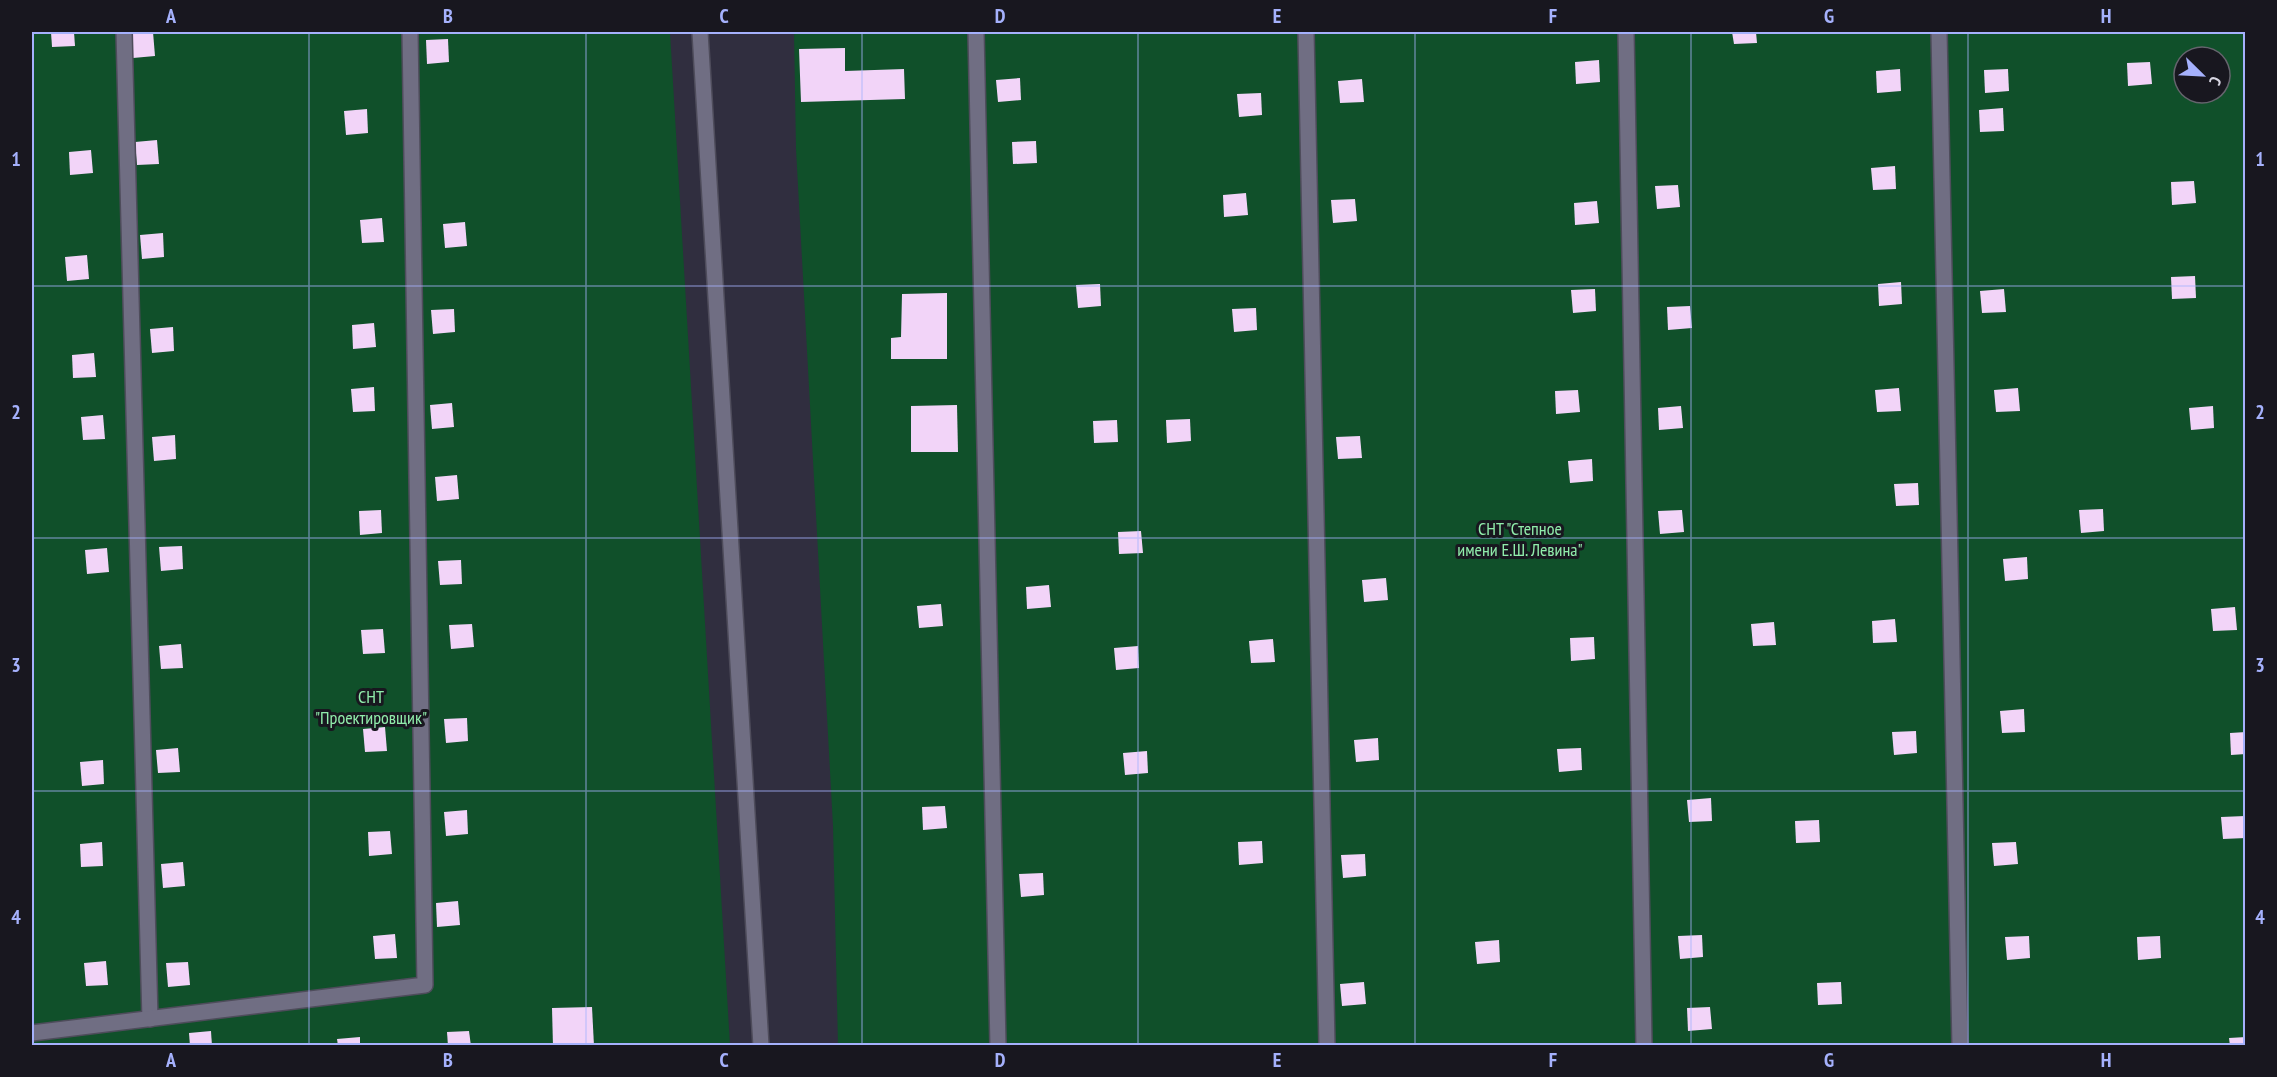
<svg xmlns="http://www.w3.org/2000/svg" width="2277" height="1077" font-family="'PT Sans Narrow',sans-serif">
<rect width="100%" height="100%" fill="#302e3f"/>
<!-- green -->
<g fill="#10502a" fill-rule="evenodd">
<path d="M32,32h638l60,1013h-698z"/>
<path d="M794,32h1451v1013h-1407l-5,-219 -37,-677zM2184,57h36v36h-36z"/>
</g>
<!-- building -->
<g fill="#f2d4f8">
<path d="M51,32h23l1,14 -23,1z"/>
<path d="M153,32l2,24 -22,2 -2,-24z"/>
<path d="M1732,32h24l1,11 -23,1z"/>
<path d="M448,39l1,23 -22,2 -1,-24z"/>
<path d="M845,48v23l59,-2 1,30 -104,3 -2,-53z"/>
<path d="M1599,60l1,22 -24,2 -1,-22z"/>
<path d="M2150,62l2,22 -24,2 -1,-23z"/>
<path d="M1900,69l1,22 -24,2 -1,-22z"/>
<path d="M2008,69l1,22 -24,2 -1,-23z"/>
<path d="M1020,78l1,22 -23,2 -2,-22z"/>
<path d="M1362,79l2,23 -24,1 -2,-22z"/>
<path d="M1261,93l1,22 -23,2 -2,-23z"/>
<path d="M2003,108l1,23 -24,1 -1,-22z"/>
<path d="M367,109l1,24 -22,2 -2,-24z"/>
<path d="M157,140l2,24 -22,1 -2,-23z"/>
<path d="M1036,141l1,22 -24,1 -1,-22z"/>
<path d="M91,150l2,23 -23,2 -1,-23z"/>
<path d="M1895,166l1,23 -23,1 -2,-22z"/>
<path d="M2194,181l2,22 -24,2 -1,-23z"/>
<path d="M1678,185l2,22 -23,2 -2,-23z"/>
<path d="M1246,193l2,22 -24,2 -1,-22z"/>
<path d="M1355,199l2,22 -24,2 -2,-23z"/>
<path d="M1597,201l2,22 -24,2 -1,-22z"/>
<path d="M382,218l2,24 -22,1 -2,-23z"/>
<path d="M465,222l2,24 -22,2 -2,-24z"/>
<path d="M163,233l1,24 -22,2 -2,-24z"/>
<path d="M87,255l2,24 -22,2 -2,-24z"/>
<path d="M2195,276l1,22 -24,1 -1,-22z"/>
<path d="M1901,282l1,22 -23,2 -1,-22z"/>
<path d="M1100,284l1,22 -23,2 -2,-23z"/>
<path d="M1595,289l1,22 -23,2 -2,-23z"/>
<path d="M2004,289l2,23 -24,1 -2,-22z"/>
<path d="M947,293v66h-56v-21l10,-1 1,-43z"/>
<path d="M1690,306l2,22 -24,2 -1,-23z"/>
<path d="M1256,308l1,22 -23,2 -2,-23z"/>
<path d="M454,309l1,23 -22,2 -2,-24z"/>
<path d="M374,323l2,24 -23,2 -1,-24z"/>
<path d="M173,327l1,24 -22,2 -2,-24z"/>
<path d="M94,353l2,24 -23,1 -1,-23z"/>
<path d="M374,387l1,24 -22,1 -2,-23z"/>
<path d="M1899,388l2,23 -24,1 -2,-22z"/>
<path d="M2018,388l2,23 -24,1 -2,-22z"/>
<path d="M1578,390l2,22 -24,2 -1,-23z"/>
<path d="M452,403l2,24 -22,2 -2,-24z"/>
<path d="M957,405l1,47h-47v-46z"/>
<path d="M1681,406l2,22 -24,2 -1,-22z"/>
<path d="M2213,406l1,22 -23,2 -2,-22z"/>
<path d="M103,415l2,24 -22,1 -2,-23z"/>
<path d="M1190,419l1,22 -24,2 -1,-23z"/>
<path d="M1117,420l1,22 -24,1 -1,-22z"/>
<path d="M175,435l1,24 -22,2 -2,-24z"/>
<path d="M1360,436l2,22 -24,1 -2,-22z"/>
<path d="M1592,459l1,22 -23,2 -2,-22z"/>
<path d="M457,475l2,24 -22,2 -2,-24z"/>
<path d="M1918,483l1,22 -23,1 -2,-22z"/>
<path d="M2103,509l1,22 -23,2 -2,-23z"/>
<path d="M381,510l1,23 -22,2 -1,-24z"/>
<path d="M1682,510l2,22 -24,2 -2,-23z"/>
<path d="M1141,531l2,22 -24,1 -1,-22z"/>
<path d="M182,546l1,23 -22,2 -2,-24z"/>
<path d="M107,548l2,24 -22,2 -2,-24z"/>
<path d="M2027,557l1,22 -23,2 -2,-22z"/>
<path d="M461,560l1,24 -22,1 -2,-24z"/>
<path d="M1386,578l2,22 -24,2 -2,-22z"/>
<path d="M1049,585l2,22 -24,2 -1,-22z"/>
<path d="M941,604l2,22 -24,2 -2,-22z"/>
<path d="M2235,607l2,23 -24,1 -2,-22z"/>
<path d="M1895,619l2,23 -24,1 -1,-22z"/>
<path d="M1774,622l2,23 -23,1 -2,-22z"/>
<path d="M472,624l2,23 -23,2 -2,-24z"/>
<path d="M383,629l2,24 -22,1 -2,-24z"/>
<path d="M1594,637l1,22 -24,2 -1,-23z"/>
<path d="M1273,639l2,23 -24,1 -2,-22z"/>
<path d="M181,644l2,24 -22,1 -2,-23z"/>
<path d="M1138,646l1,22 -23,2 -2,-22z"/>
<path d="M2024,709l1,23 -23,1 -2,-22z"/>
<path d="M467,718l1,23 -22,2 -2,-24z"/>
<path d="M385,727l2,24 -22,1 -2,-23z"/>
<path d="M1916,731l1,22 -23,2 -2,-23z"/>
<path d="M2246,732v22l-15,1 -1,-22z"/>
<path d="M1378,738l1,22 -23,2 -2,-22z"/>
<path d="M178,748l2,24 -22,1 -2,-23z"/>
<path d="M1581,748l1,22 -23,2 -2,-23z"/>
<path d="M1147,751l1,22 -23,2 -2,-22z"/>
<path d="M103,760l1,24 -22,2 -2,-24z"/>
<path d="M1711,798l1,23 -23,1 -2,-22z"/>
<path d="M945,806l2,22 -24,2 -1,-23z"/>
<path d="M467,810l1,24 -22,2 -2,-24z"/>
<path d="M2245,816l1,22 -23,1 -2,-22z"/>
<path d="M1819,820l1,22 -24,1 -1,-22z"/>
<path d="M390,831l2,23 -23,2 -1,-24z"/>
<path d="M1262,841l1,22 -24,2 -1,-23z"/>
<path d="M102,842l1,24 -22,1 -1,-23z"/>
<path d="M2016,842l2,22 -24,2 -2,-23z"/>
<path d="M1365,854l1,22 -23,2 -2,-23z"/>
<path d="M183,862l2,24 -22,2 -2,-24z"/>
<path d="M1043,873l1,22 -23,2 -2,-23z"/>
<path d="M458,901l2,24 -23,2 -1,-24z"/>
<path d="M395,934l2,24 -22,1 -2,-23z"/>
<path d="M1702,935l1,22 -23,2 -2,-23z"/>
<path d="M2029,936l1,22 -23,2 -2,-23z"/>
<path d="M2160,936l1,22 -23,2 -1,-23z"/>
<path d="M1499,940l1,22 -23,2 -2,-22z"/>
<path d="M106,961l2,24 -22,1 -2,-23z"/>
<path d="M188,962l2,23 -22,2 -2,-24z"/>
<path d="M1364,982l2,22 -24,2 -2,-22z"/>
<path d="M1841,982l1,22 -24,1 -1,-22z"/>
<path d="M592,1007l2,39h-41l-1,-38z"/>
<path d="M1710,1007l2,22 -24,2 -1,-23z"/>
<path d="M211,1031l1,15h-22l-1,-13z"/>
<path d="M469,1031l2,15h-23l-1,-14z"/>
<path d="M360,1037v9h-22l-1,-7z"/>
<path d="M2246,1037v9h-16l-1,-8z"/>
</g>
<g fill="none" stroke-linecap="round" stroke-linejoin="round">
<!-- service casing -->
<g stroke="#4e4c5b" stroke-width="18">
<g id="service">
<path d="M124,32l26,987"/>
<path d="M976,32l22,1014"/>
<path d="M1306,32l21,1014"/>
<path d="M1626,32l18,1014"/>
<path d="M1939,32l21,1014"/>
<path d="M32,1033l393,-48 -15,-953"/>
</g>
</g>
<!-- tertiary casing -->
<g stroke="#4e4c5b" stroke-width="18">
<path id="tertiary" d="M700,32l61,1014"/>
</g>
<!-- service -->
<use href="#service" stroke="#706e83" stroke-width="15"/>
<!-- tertiary -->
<use href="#tertiary" stroke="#706e83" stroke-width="15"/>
</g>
<!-- grid -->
<path fill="none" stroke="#a5b1fc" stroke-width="1.5" stroke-opacity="0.55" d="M309,32v1014M586,32v1014M862,32v1014M1138,32v1014M1415,32v1014M1691,32v1014M1968,32v1014M32,286h2214M32,538h2214M32,791h2214"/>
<g text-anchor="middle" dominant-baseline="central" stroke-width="6" stroke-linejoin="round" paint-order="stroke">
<!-- park labels -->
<g font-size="18" fill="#90edab" stroke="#18171f">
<text x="1520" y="528">СНТ "Степное<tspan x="1520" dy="21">имени Е.Ш. Левина"</tspan></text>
<text x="371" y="696">СНТ<tspan x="371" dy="21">"Проектировщик"</tspan></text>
</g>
</g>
<!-- border -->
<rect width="2277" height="1077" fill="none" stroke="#18171f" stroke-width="66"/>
<!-- north arrow -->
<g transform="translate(2202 75) rotate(114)"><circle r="28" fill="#18171f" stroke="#65646d" stroke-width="1.5"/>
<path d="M0-4.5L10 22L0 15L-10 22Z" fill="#a5b1fc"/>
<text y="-9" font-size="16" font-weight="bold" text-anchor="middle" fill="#d8d7e3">С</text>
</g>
<rect x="33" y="33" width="2211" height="1011" fill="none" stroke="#a5b1fc" stroke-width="2"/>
<g font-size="20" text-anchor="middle" font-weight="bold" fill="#a5b1fc">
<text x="171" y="23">A</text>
<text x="448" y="23">B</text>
<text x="724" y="23">C</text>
<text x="1000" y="23">D</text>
<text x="1277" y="23">E</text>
<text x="1553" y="23">F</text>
<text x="1829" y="23">G</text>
<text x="2106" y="23">H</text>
<text x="16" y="166">1</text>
<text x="2260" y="166">1</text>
<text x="16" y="419">2</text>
<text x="2260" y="419">2</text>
<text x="16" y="672">3</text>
<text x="2260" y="672">3</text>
<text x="16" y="924">4</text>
<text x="2260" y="924">4</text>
<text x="171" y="1067">A</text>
<text x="448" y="1067">B</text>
<text x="724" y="1067">C</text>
<text x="1000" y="1067">D</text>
<text x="1277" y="1067">E</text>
<text x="1553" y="1067">F</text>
<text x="1829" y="1067">G</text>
<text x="2106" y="1067">H</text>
</g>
</svg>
